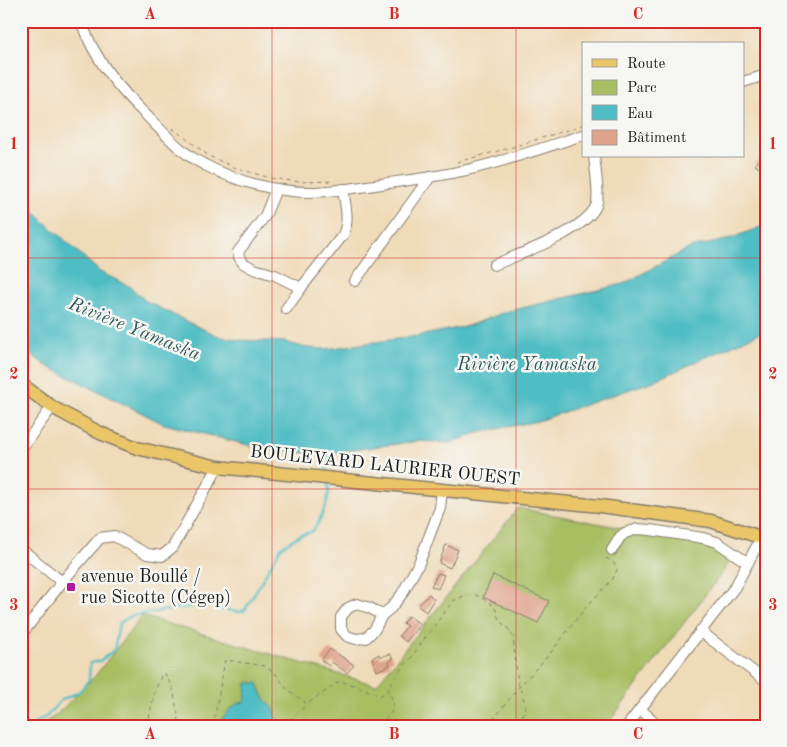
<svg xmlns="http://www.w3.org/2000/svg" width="787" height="747" font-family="'Old Standard TT',serif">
<rect width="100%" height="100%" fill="#f6f6f2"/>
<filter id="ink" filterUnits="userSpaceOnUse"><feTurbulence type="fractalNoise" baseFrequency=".02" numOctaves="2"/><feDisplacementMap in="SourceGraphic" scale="10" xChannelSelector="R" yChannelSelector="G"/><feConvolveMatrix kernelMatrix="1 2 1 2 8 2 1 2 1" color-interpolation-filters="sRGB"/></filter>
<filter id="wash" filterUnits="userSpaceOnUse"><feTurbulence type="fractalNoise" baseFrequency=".0096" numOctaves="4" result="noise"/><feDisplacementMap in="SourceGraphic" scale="20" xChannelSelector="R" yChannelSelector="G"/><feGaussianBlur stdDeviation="1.12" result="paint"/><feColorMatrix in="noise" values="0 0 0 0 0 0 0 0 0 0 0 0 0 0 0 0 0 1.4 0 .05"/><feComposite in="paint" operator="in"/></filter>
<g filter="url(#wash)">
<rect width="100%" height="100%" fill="#f0dbb9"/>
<!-- green -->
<path fill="#a8be63" stroke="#626d40" d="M518,508l188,36 25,17 -125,165h-567l16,-10 40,-40 47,-60 234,69z"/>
<!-- water -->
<g fill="#4fbdc4" stroke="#366c70">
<path d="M21,197l23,24 56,51 29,14 17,15 46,23 29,13 20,3 44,2 22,6 19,1 92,-13 50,-10 37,-14 118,-28 67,-36 36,-8 40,-15v105l-112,51 -116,40 -61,12 -27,10 -31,-2 -82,11 -11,10 -12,-8 -62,-8 -88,-22 -119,-59 -24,-18z"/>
<path d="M247,683h11c2,4 3,9 5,13 7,11 18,14 10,30h-55c7,-11 14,-23 27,-24z"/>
</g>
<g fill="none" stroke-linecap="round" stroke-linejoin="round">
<!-- stream -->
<g stroke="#4fbdc4" stroke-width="2.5">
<path d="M326,462l1,12"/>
<path d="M34,726l1,-3 12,-7 14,-16 18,-8 10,-12 1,-17 10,-2 14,-11 5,-26 11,-8 70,-11 39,7 6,-2 36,-63 19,-12 11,-3 6,-7 9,-19 3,-14 -1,-10"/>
</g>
</g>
<g id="blocks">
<!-- building -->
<g fill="#e0a48d">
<path d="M766,152v20l-11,-7z"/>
<path d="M446,545l12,5 -8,18 -11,-5z"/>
<path d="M438,573l6,2 -6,14 -7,-3z"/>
<path d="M493,575l56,26 -11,22 -55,-26z"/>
<path d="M429,594l5,5 -8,13 -8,-6z"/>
<path d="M409,616l11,8 -14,18 -7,-6 8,-10 -4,-3z"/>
<path d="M330,649l24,16 -7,8 -15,-11 -3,4 -8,-6z"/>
<path d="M379,654l1,3 10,-3 3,5 -4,3 1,3 -13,6 -5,-13z"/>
</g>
</g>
</g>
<g filter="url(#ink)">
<use href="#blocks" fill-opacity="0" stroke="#867c6a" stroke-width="1"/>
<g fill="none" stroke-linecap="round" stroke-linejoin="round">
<!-- minor casing -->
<g stroke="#867c6a" stroke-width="12">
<g id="minor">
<path d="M81,21c13,38 38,68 66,95 18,18 35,38 58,49 30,16 70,27 105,27 24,0 48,-5 72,-8 29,-4 60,-8 89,-15 38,-9 75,-22 112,-34"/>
<path d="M743,82l23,-7"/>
<path d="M276,189l-11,27 -27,36 1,5 4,6 11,6 21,6 26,13"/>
<path d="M494,265c25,-11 90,-33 102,-59 4,-9 -1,-39 -2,-50"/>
<path d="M355,281l75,-104"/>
<path d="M286,309l15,-21 42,-53c7,-14 2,-31 0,-46"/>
<path d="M21,449l31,-42"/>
<path d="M21,549l41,33"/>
<path d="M612,550l8,-13 5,-4 13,-4 12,1 53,8 14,4 31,21"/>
<path d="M382,615l-12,-7 -13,-4 -9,4 -7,9v12l6,7 9,3 10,-1 9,-9 7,-14 9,-7 11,-14 17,-31 21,-55 2,-18"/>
<path d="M700,631l66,50"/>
<path d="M21,635l41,-53 38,-44 14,-2 33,18 15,2 11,-9 45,-80"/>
<path d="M640,709l19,17"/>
<path d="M627,726l108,-139 26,-49"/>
</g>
</g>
<!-- major casing -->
<g stroke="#867c6a" stroke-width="15">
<path id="major" d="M21,384l31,23 48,26 37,15 81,19 382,39 111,15 55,18"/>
</g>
<!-- path -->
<g stroke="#867c6a" stroke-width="1" stroke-dasharray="4 4" stroke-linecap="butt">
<path d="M172,128l37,28 27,12 34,10 31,4 33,-1"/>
<path d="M457,162l56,-15 70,-22"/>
<path d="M147,726l8,-35 7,-17h3l8,15 7,37"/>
<path d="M212,726l3,-11 10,-55 40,6 12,9 9,13 21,16 33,-23 20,6 20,9 7,-5"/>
<path d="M284,726l23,-22"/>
<path d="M379,726c7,-8 18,-16 13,-27 -1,-3 -3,-5 -4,-8l2,-6 12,-17 10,-11 10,-15 31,-41 13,-6 8,-1 15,8 3,3 4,5 2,7 4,6 6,5 5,9 5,46 6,17 1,7 -5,19"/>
<path d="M488,726l31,-39 29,-31 38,-49 26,-27 5,-10c-2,-7 -5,-10 -12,-12"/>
</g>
<!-- minor -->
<use href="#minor" stroke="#fff" stroke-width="10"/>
<!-- major -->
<use href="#major" stroke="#ebc669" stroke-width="12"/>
</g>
</g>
<!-- grid -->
<path fill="none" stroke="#d62828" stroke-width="1" stroke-opacity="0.55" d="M272,21v705M516,21v705M21,258h745M21,489h745"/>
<!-- markers -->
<rect fill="#b5179e" stroke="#f6f6f2" stroke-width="2" x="66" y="582" width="10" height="10" rx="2.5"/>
<g text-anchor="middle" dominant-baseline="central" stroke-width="5" stroke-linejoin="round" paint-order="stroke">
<!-- street labels -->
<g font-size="18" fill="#1c1c1c" stroke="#f6f6f2">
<text transform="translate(385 466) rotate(6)">BOULEVARD LAURIER OUEST</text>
</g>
<!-- poi labels -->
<g font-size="18" fill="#1c1c1c" stroke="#f6f6f2" text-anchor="start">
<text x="81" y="577">avenue Boullé /<tspan x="81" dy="21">rue Sicotte (Cégep)</tspan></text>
</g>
<!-- water labels -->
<g font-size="19" font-style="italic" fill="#305c5f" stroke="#f6f6f2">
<text transform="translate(134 330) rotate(22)">Rivière Yamaska</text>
<text x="527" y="365">Rivière Yamaska</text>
</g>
</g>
<!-- margin -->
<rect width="787" height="747" fill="none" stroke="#f6f6f2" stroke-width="55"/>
<!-- legend -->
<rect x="582" y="42" width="162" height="115" fill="#f6f6f2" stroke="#9f9f9c"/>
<rect x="592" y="59" width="25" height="8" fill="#ebc669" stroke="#9f9f9c"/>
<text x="627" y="68" font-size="15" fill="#1c1c1c">Route</text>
<rect x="592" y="80" width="25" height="15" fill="#a8be63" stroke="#9f9f9c"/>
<text x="627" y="92" font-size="15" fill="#1c1c1c">Parc</text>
<rect x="592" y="105" width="25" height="15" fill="#4fbdc4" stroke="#9f9f9c"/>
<text x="627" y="118" font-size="15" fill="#1c1c1c">Eau</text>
<rect x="592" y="130" width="25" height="15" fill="#e0a48d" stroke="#9f9f9c"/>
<text x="627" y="142" font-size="15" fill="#1c1c1c">Bâtiment</text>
<rect x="28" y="28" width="732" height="692" fill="none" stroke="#d62828" stroke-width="2"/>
<g font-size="16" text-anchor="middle" font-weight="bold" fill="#d62828">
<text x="150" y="19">A</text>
<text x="394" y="19">B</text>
<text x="638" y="19">C</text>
<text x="14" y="149">1</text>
<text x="773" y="149">1</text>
<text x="14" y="379">2</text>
<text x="773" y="379">2</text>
<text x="14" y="610">3</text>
<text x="773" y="610">3</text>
<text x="150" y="739">A</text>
<text x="394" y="739">B</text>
<text x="638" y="739">C</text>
</g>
</svg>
